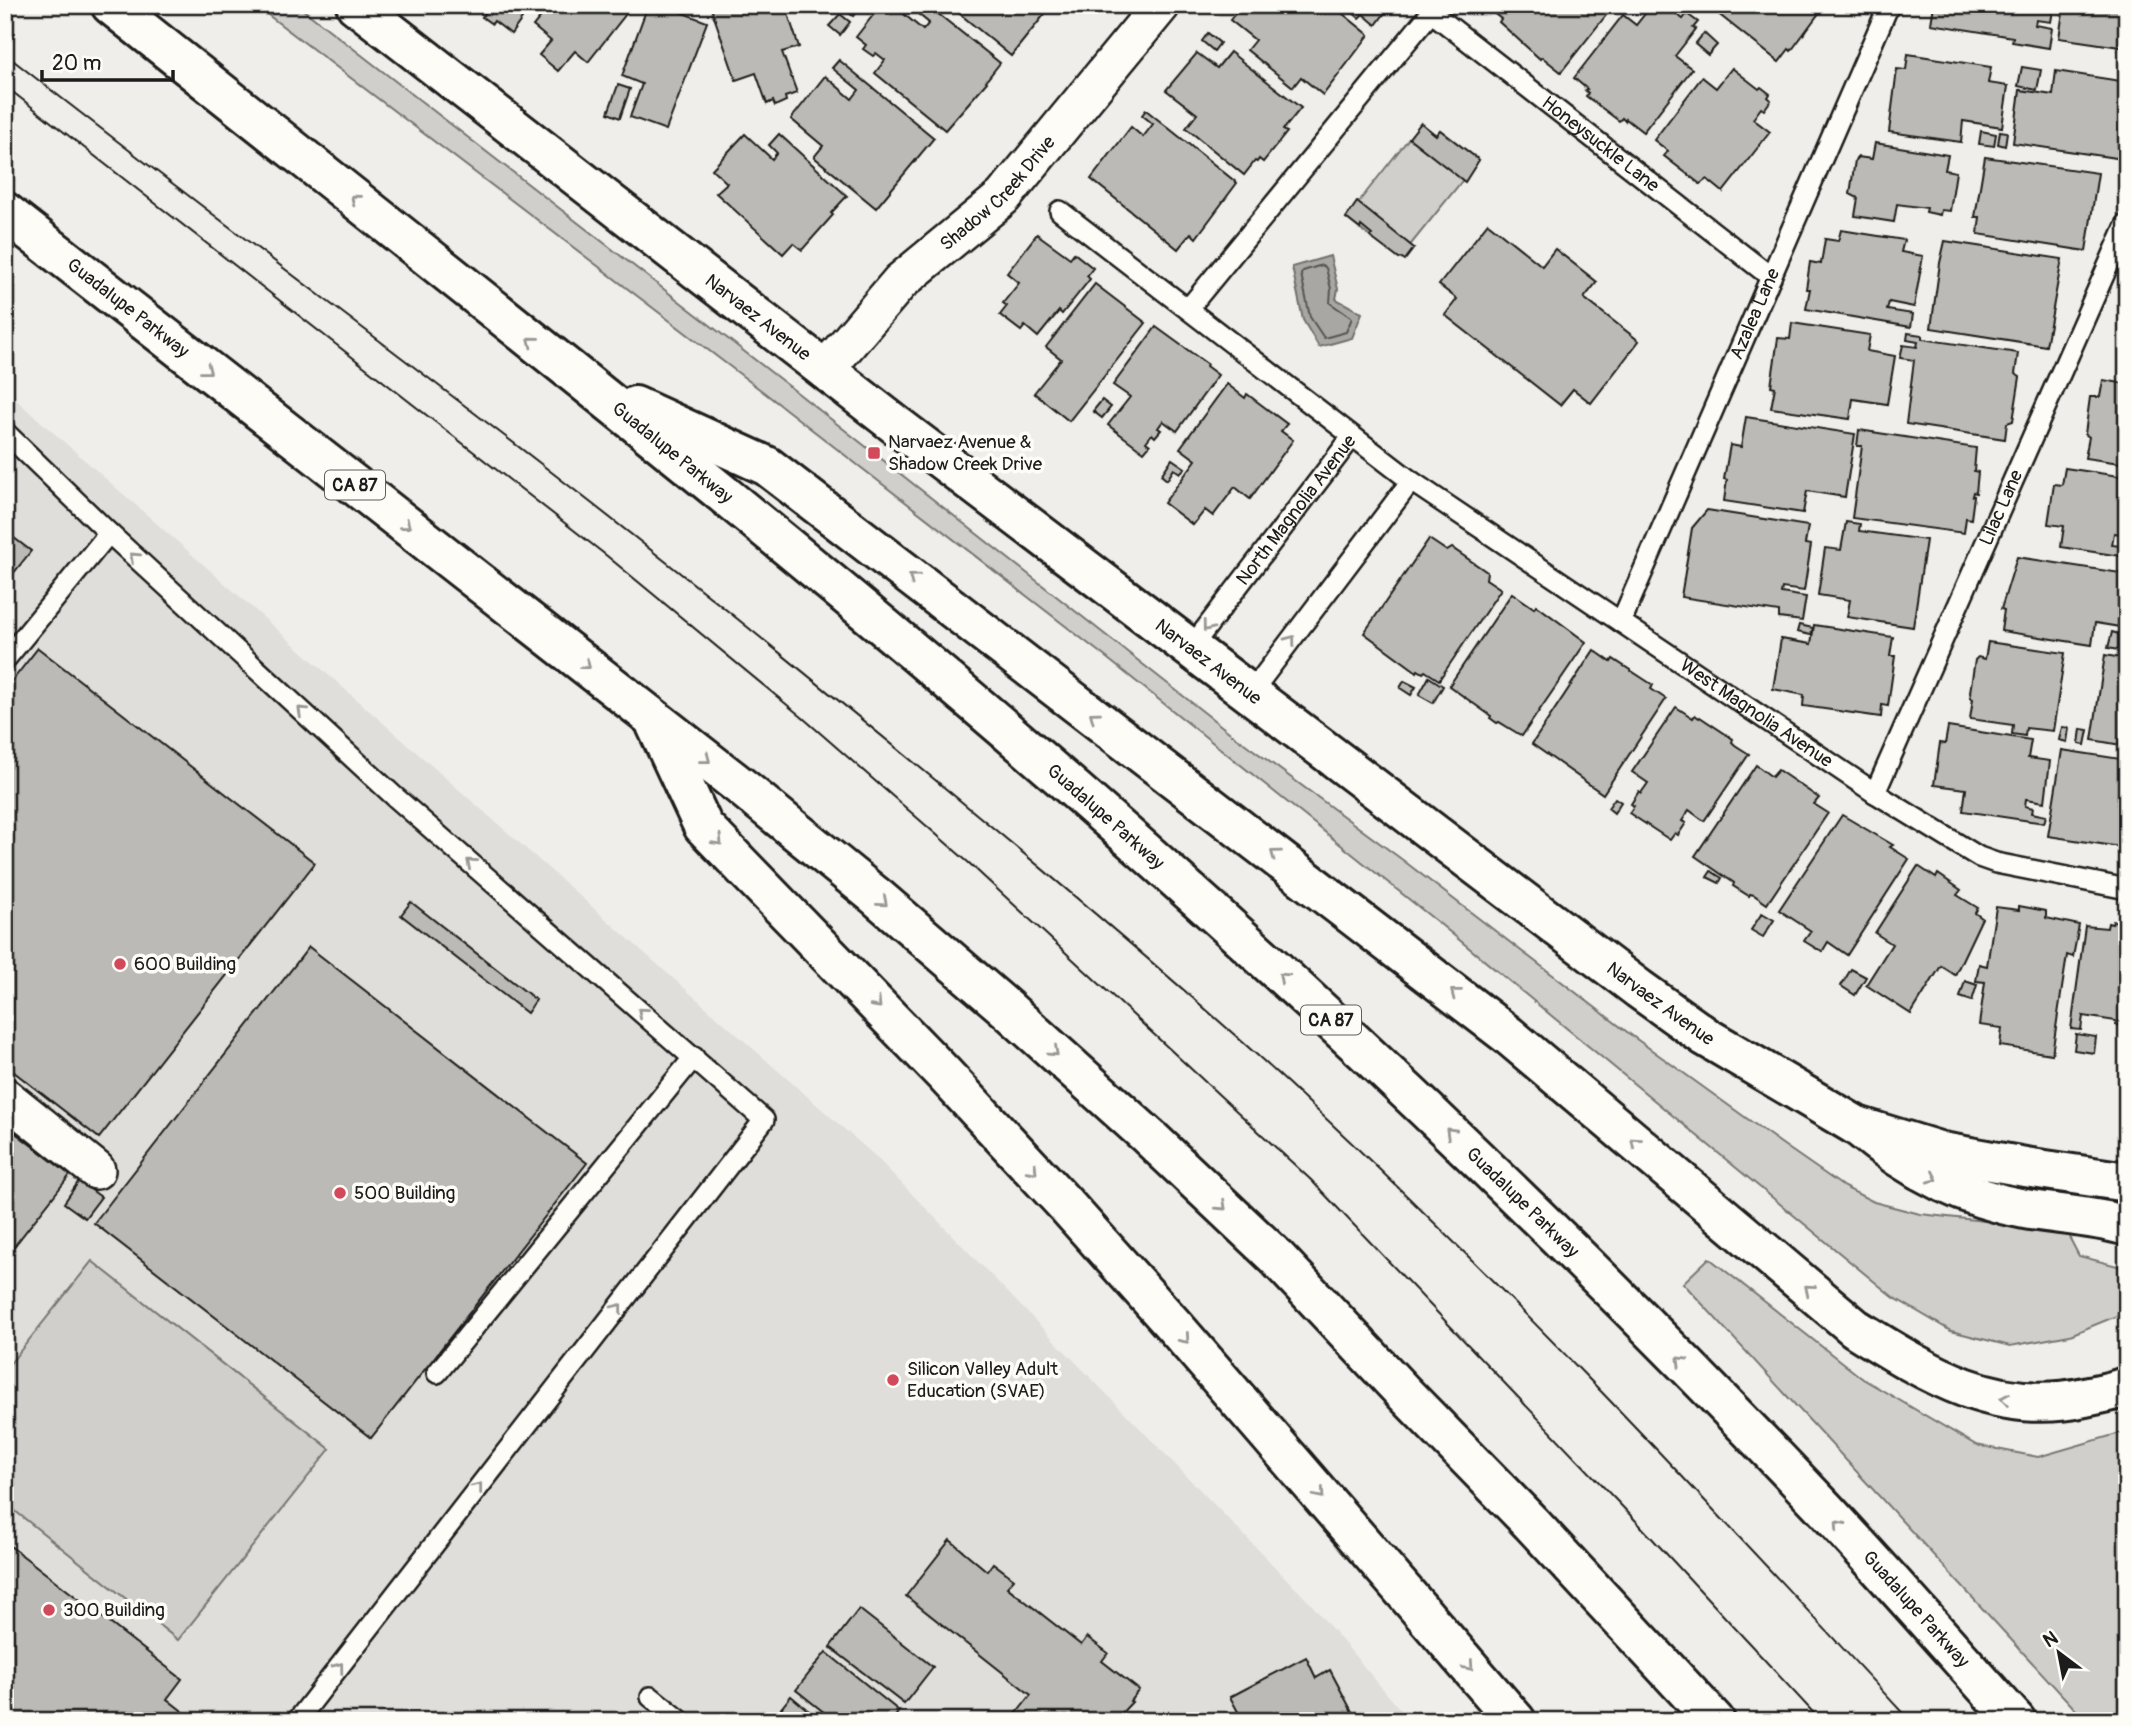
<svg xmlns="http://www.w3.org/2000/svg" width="2132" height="1726" font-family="Pangolin,sans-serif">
<rect width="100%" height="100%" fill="#f0eeea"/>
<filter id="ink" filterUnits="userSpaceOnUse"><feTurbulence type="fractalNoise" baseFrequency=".0143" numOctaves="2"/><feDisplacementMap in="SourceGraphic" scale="14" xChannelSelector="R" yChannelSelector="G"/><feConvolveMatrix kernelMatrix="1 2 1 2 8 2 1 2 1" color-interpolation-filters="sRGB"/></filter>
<g filter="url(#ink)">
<!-- built -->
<path fill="#e0deda" d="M5,390l870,766 437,449 98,116h-1405z"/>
<!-- green -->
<g fill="#d0cfcc" stroke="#767674" stroke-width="2">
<path d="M255,5h42l493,382 439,345 171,126 235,180 150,108 59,41 30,15 46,12 120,13 27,6 12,23 46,12 2,3v32l-8,12 -49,20 -60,11 -59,-15 -58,-34 -453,-373 -337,-269 -337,-261z"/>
<path d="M1421,123l14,12 5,-5 39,30 -80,99 -53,-41z"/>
<path d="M1709,1258l154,121 113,66 62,12 89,-26v290h-41l-403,-438z"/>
<path d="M92,1261l238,188 -152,191 -173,-137v-133z"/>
</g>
<!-- water -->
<path fill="#a8a7a3" stroke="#706f6d" stroke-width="2" d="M1330,256l8,33 -2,10 26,14 -10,25 -33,9 -16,-27 -11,-53z"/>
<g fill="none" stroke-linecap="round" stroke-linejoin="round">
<!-- shore -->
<path stroke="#545452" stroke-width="2" d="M1322,265l4,3 5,21 -1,14 22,15 -6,14 -22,6 -14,-21 -9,-43 2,-3z"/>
</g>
<!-- building -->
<g fill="#bbbab6" stroke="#1c1c1c" stroke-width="2">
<path d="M482,5h50l-21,29 -17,-13 -2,3 -10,-7 3,-4 -6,-4z"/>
<path d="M550,5h83l-45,57 -13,-11 -17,20 -19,-16 12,-14 -18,-15z"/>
<path d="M648,5h14l45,17 -41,108 -36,-13 12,-33 -20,-8z"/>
<path d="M710,5h75l14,42 -17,5 15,41 -12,4 1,4 -11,5 -2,-5 -6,3 -11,-31 -20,7z"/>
<path d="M839,5h23l-9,11z"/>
<path d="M881,5h12l30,25 6,-7 -22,-18h20l73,58 -14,18 1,1 -42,48 -70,-57 10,-13 -9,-7 -3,3 -10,-7 3,-4 -10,-8z"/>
<path d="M949,5h103l-41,51z"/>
<path d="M1242,5h90l37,30 -46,60 -22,-18 -8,10 -46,-37 8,-10 -25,-20z"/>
<path d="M1344,5h52l-6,7 -3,-2 -11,15 -13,-11 -4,4z"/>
<path d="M1496,5h110l5,4 -50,63 -19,-15 -2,2 -41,-37 2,-3 -10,-8z"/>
<path d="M1652,5h13l18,14 4,-5 11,8 -5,6 3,1 -21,27 17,13 -49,63 -17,-13 -1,2 -3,-3 -3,3 -33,-25 2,-3 -3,-3 2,-1 -13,-11 49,-63 13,10z"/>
<path d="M1707,5h118l-34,46 -2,-2 -10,13z"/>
<path d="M1934,5h120l-3,17 -15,-2 -1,5 17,3 -3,20 -37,-6 1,-5 -82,-13z"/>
<path d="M2064,5h63v43l-68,-10z"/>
<path d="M840,14l10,8 -10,13 -11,-9z"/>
<path d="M1208,33l12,10 -6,8 -12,-10z"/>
<path d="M1704,33l13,12 -9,10 -13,-11z"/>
<path d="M1230,52l71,56 -18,22 4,2 -24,30 -4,-3 -2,3 -2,-1 -11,14 -58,-47 11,-14 -31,-24 31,-37 20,15z"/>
<path d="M1908,54l83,13 -3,16 20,3 -6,41 -39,-6 -2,21 -72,-10 8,-63 9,1z"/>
<path d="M839,60l95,78 -58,70 -62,-51 9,-11 -32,-27 34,-43 27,23 7,-9 -27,-22z"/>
<path d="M2022,67l19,3 -4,20 -19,-4z"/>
<path d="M1732,68l27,21 2,-2 9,7 -2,3 3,3 -7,10 -3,-2 -8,11 17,13 -47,60 -16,-13 -7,5 -36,-28 4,-5 -14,-11 48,-63 14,11z"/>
<path d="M2056,71l71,11v50l-4,27 -110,-16 7,-53 33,5z"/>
<path d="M618,85l12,4 -10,29 -12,-5z"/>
<path d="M1146,110l91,73 -41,55 -5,-5 -13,16 -87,-70 40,-52 12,10 10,-13 -11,-9z"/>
<path d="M1421,123l15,12 4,-5 39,30 -14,22 -56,-44z"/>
<path d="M1981,131l15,3 -2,12 -15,-2z"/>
<path d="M2000,131l7,1 -2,14 -7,-2z"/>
<path d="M745,134l27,25 5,-6 -8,-8 10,-11 68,62 -16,17 2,2 -31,35 -9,-7 -10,11 -67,-61 11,-10 -15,-14z"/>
<path d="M1875,143l73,12 -3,15 11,2 -6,39 -9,-1 -1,5 -14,-3 1,-4 -30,-4 -3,18 -39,-6 3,-18 -8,-4 5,-34 3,-3 14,2z"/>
<path d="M1985,157l113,16 -12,78 -108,-17 2,-17h-5z"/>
<path d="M1357,202l57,46 -9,12 -3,-2 -3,1 -29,-22 2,-2 -11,-9 -1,3 -14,-11z"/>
<path d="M1488,223l54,43 13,-17 42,33 -13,16 55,43 -48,62 -18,-14 -13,16 -115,-90 12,-16 -18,-14z"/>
<path d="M1841,230l63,10 -3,12 22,4 -9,51 -25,-5 -2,8 26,4 -2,13 -105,-18 4,-20h-4l4,-27 11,2 4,-25 13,2z"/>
<path d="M1037,234l33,24 4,-5 19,15 -6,8 3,3 -28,35 -3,-3 -21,26 -13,-11 -4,5 -21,-16 7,-9 -4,-3 16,-20 -12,-10z"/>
<path d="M1945,241l117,18 -16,87 -115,-18 9,-65z"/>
<path d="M1095,284l51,39 -77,98 -35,-28 27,-34 -15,-12z"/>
<path d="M1792,323l78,12 -3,16 28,5 -8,48 -34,-5 -3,20 -79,-11 4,-21 -4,-1 7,-48 12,1z"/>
<path d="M2127,324v25h-4z"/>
<path d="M1156,327l51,37 -1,2 12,9 -41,56 -14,-10 -5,7 3,2 -6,7 -3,-3 -6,8 4,3 -6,7 -36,-27 22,-28 -17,-12z"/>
<path d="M1908,333l14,2v4l96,14 -3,21 5,3 -7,44 -6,2 -2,16 -99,-15 8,-64 -14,-2 3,-13 14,2 1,-5 -11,-2z"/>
<path d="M2103,380l24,4v80l-42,-6 4,-21 -4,-3 5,-37h10z"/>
<path d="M1227,384l18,14 2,-4 40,30 -6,7 12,9 -43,59 -15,-12 -22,29 -8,-6 -12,15 -29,-22 32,-43 -16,-12z"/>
<path d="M1102,400l9,7 -9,11 -9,-7z"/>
<path d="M1746,417l109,17 -10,63 -38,-6 -4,22 -79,-12 3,-21 -3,-1 6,-34 11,2z"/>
<path d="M1859,430l117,18 -2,23 4,1 -2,21 -3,-1 -1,4h2l-3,23 -5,-1 -2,15 -112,-15 10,-72h-5z"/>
<path d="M1172,459l13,9 -5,5 -6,-4 -7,11 -6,-5z"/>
<path d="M2065,468l61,9 -2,17 3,1v40l-13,-2 -2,12 15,2v10l-66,-10 3,-21 -16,-2 6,-40 8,1z"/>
<path d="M1707,510l101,16 -3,18 6,1 -7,46 -22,-3 -1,5 25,4 -4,24 -23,-3v-6l-98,-15 11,-69z"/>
<path d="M1846,522l14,2 -1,7 67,9 -13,87 -66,-10 3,-17 -32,-5 7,-47 16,2z"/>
<path d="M5,531l26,20 -26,33z"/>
<path d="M1429,539l18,12 5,-3 35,24 -1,7 15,10 -62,91 -14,-9 -2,2 -5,-3 -1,2 -53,-39z"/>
<path d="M2017,557l110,17 -7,53 -25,-4 -3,22 -91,-14 3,-21 -3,-1z"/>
<path d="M1512,593l22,15 2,-3 50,37 -64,94 -23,-14 -2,1 -7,-5 1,-2 -42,-30z"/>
<path d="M1799,625l14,3 -2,7 -14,-3z"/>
<path d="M1814,625l79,12 -3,19h5l-7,50 -6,-1 -1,12 -78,-11 1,-11 -31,-6 8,-50 30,5z"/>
<path d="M2112,632l14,4 -3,15 -15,-3z"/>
<path d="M1988,642l77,11 -12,78 -27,-3 -1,8 -13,-2 1,-9 -43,-6 3,-20 -2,-1 -1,-6 5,-32 3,-3 7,2z"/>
<path d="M38,648l277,215 -216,275 -94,-73v-375z"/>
<path d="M1594,650l17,12 2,-3 40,26 -2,4 15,10 -63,95 -71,-50z"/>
<path d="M2105,655l22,4v87l-35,-6z"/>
<path d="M1429,677l14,9 -10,17 -14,-8z"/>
<path d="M1404,681l12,6 -5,8 -11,-7z"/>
<path d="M1676,707l17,11 2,-3 4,3 1,-1 33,22 -1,3 3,3 14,9 -45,67 -15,-11 -7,11 4,2 -8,12 -3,-2 -5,7 -41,-27 5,-7 -3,-2 8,-13 2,2 7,-10 -16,-11z"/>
<path d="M1948,727l83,13 -3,18 22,3 -5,41 -19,-3 -1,7 8,2 -1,5 14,3 -2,7 -81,-12 3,-22 -32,-4 6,-42 5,1z"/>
<path d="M2062,727l7,1 -2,14 -8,-2z"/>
<path d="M2081,729l7,1 -3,15 -6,-1z"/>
<path d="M2062,750l65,10v88l-79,-12z"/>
<path d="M1756,765l16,12 6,-7 41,28 -5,6 14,9 -61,91 -13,-9 -4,-1 -1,2 -16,-10 1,-3 -39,-27z"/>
<path d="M1615,798l6,4 -7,11 -6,-5z"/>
<path d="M1842,815l51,30 -3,2 19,12 -62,96 -19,-13 -6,10 -18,-11 7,-10 -32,-21z"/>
<path d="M1918,866l18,12 2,-4 23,16 -4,5 21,13 -3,5 7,5 -27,57 -14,-9 -30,48 -45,-29 26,-41 -17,-11z"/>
<path d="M1711,871l11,7 -3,5 -12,-6z"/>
<path d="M411,902l125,98 -9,13 -126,-98z"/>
<path d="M2019,906l27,5v7l33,7 -6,32 -6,-2 -15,99 -52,-8 2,-18 -23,-3 6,-43 -9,-1 3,-17 8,2 9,-59 23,3z"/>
<path d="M1762,913l12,7 -11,17 -12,-7z"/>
<path d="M2113,921l14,2v103l-11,-1v-4l-33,-5 -2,14 -10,-1 14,-103 22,2 1,-5 4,1z"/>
<path d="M309,947l278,216 -216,275 -277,-215z"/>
<path d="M1851,969l15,8 -11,18 -14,-9z"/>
<path d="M1965,981l12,4 -5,16 -12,-4z"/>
<path d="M2076,1034l20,3 -2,16 -20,-3z"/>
<path d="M5,1125l65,50 -65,83z"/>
<path d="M79,1181l22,16 -16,21 -21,-15z"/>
<path d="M950,1540l37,31 6,-8 21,16 -7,8 74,58 6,-8 21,16 -6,8 37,29 -9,11 2,1 -16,17 2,2h-93l-9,-7 15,-19 -125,-99z"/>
<path d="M5,1542l177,137 -15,20 28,22h-190z"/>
<path d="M859,1609l74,58 -29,37 -74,-57z"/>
<path d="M826,1652l73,59 -7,10h-57l-39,-31z"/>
<path d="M1306,1657l10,21 14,-8 27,51h-114l-13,-24z"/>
<path d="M791,1696l30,25h-50z"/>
</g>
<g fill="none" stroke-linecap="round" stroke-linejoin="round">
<!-- lane casing -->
<g stroke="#1c1c1c" stroke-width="24">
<g id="lane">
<path id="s1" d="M1431,12l340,265"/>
<path id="s2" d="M1060,211l351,270 464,312 104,64 17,6 131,26"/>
<path d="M1188,309l249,-304"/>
<path d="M5,432l104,101 285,263 370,324 -467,601"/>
<path id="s3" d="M1621,622l268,-617"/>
<path id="s4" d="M1190,649l162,-212"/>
<path d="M5,660l104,-127"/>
<path d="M1250,694l161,-213"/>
<path id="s5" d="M1875,793l252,-570"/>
<path d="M437,1373l257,-316"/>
<path d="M651,1697l30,24"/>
</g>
</g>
<!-- street casing -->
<g stroke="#1c1c1c" stroke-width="42">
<g id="street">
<path id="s6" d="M825,370l75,-88 103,-85 158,-192"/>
<path d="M5,1097l91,73"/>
</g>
</g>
<!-- secondary casing -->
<g stroke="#1c1c1c" stroke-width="44">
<g id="secondary">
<path id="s7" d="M356,5l540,420 743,564 67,48 151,89 85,26 83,15 102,15"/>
</g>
</g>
<!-- highway casing -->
<g stroke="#1c1c1c" stroke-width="44">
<g id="highway">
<path id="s8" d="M111,5c350,279 704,553 1038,850 235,209 461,427 677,655 64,69 127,141 190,211"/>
<path id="s9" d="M5,212l739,577 133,108 130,112 141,127 128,121 127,135 128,131 184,198"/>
<path d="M635,406l132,60 741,569 347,293c72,45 141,89 230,69 14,-3 29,-5 42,-11"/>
<path d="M656,725l47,101 241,248 120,129 112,125 340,393"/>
<path d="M1857,1126c49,41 104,72 168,83 34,6 69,7 102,17"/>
</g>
</g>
<!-- lane -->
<use href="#lane" stroke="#fdfcf7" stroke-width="19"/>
<!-- street -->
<use href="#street" stroke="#fdfcf7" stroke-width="37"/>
<!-- secondary -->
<use href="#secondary" stroke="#fdfcf7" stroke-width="38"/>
<!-- highway -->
<use href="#highway" stroke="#fdfcf7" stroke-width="38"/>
<!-- tram -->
<g stroke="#1c1c1c" stroke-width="2">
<path d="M5,54c177,139 358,273 536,410 145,112 287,227 428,344 104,86 208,174 309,266 222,204 427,425 632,647"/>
<path d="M5,86l602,470 196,162 166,145 342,317 325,341 185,200"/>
</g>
</g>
<!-- one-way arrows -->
<defs><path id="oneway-chevron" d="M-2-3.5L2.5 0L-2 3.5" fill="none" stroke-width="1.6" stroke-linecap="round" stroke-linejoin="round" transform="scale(1.75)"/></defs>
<g stroke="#989794">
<use href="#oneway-chevron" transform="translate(355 199) rotate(-141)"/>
<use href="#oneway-chevron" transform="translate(532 341) rotate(-141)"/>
<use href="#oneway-chevron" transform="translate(207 370) rotate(38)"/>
<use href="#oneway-chevron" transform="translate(406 525) rotate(38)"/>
<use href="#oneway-chevron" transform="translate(134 557) rotate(-137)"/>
<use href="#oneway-chevron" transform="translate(913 578) rotate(-143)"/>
<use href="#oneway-chevron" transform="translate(1207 627) rotate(127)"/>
<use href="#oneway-chevron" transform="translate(1291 640) rotate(-53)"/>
<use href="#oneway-chevron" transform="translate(586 665) rotate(38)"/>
<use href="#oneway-chevron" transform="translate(302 711) rotate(-137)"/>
<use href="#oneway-chevron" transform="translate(1094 716) rotate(-143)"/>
<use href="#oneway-chevron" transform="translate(706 759) rotate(38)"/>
<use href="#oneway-chevron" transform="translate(718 841) rotate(46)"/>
<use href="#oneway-chevron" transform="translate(1275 854) rotate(-143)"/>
<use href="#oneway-chevron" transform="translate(471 863) rotate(-139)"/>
<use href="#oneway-chevron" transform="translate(883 902) rotate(41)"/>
<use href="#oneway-chevron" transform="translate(1283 977) rotate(-138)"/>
<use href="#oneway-chevron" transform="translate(1455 993) rotate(-142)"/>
<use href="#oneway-chevron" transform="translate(877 1004) rotate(46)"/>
<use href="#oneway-chevron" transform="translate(642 1012) rotate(-139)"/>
<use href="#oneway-chevron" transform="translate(1054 1052) rotate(42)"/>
<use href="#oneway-chevron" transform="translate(1450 1132) rotate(-136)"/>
<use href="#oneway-chevron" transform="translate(1635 1142) rotate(-140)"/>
<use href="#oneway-chevron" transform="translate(1033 1170) rotate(47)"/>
<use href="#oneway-chevron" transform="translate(1933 1178) rotate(25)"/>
<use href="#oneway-chevron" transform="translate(1222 1206) rotate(43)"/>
<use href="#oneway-chevron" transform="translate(1809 1289) rotate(-140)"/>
<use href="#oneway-chevron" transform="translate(618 1308) rotate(-52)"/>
<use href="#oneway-chevron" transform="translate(1185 1339) rotate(49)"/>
<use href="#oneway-chevron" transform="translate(1681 1361) rotate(-135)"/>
<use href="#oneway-chevron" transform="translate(2005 1399) rotate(-171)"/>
<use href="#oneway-chevron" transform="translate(478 1487) rotate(-52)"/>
<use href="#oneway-chevron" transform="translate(1320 1494) rotate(49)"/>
<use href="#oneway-chevron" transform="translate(1839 1525) rotate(-132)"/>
<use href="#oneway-chevron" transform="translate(1469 1666) rotate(49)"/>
<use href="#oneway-chevron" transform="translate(339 1667) rotate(-53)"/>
</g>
</g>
<!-- markers -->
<g fill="#d1495b" stroke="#fdfcf7" stroke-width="2.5">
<rect x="867" y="446" width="14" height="14" rx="3.5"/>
<circle cx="120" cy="964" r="7"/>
<circle cx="340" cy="1193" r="7"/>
<circle cx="893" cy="1380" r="7"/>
<circle cx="49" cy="1610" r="7"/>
</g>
<g text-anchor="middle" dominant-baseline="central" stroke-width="7" stroke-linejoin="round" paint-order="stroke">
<!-- shield labels -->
<g fill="#fdfcf7" stroke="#605f5e" stroke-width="2">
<rect x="325" y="470.5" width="60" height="29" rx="5"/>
<rect x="1301" y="1005.5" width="60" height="29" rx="5"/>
</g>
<g font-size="18" font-weight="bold" fill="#1c1c1c">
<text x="355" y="485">CA 87</text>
<text x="1331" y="1020">CA 87</text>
</g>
<!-- street labels -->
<g font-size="19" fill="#1c1c1c" stroke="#fdfcf7">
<text stroke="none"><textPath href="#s1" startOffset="215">Honeysuckle Lane</textPath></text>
<text stroke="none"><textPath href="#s6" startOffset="248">Shadow Creek Drive</textPath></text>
<text stroke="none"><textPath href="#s9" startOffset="156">Guadalupe Parkway</textPath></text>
<text stroke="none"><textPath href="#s3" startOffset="336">Azalea Lane</textPath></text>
<text stroke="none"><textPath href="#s7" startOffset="509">Narvaez Avenue</textPath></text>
<text stroke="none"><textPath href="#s8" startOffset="718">Guadalupe Parkway</textPath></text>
<text stroke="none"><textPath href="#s5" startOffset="312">Lilac Lane</textPath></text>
<text stroke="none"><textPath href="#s4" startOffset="175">North Magnolia Avenue</textPath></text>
<text stroke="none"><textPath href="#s7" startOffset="1076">Narvaez Avenue</textPath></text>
<text stroke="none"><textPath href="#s2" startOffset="859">West Magnolia Avenue</textPath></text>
<text stroke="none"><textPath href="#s8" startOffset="1284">Guadalupe Parkway</textPath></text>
<text stroke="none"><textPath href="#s7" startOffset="1643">Narvaez Avenue</textPath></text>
<text stroke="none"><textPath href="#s8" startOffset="1852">Guadalupe Parkway</textPath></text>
<text stroke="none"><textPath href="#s8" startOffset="2418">Guadalupe Parkway</textPath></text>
</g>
<!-- poi labels -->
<g font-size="19" fill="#1c1c1c" stroke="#fdfcf7" text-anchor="start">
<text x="888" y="442">Narvaez Avenue &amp;<tspan x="888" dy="22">Shadow Creek Drive</tspan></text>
<text x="134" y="964">600 Building</text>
<text x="354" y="1193">500 Building</text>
<text x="907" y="1369">Silicon Valley Adult<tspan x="907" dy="22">Education (SVAE)</tspan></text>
<text x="63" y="1610">300 Building</text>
</g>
</g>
<!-- margin -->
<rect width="2132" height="1726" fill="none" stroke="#fdfcf7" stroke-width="28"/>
<rect x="14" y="14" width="2104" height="1698" fill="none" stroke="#1c1c1c" stroke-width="2.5" filter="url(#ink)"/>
<!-- north arrow -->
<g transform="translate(2059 1653) rotate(328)" stroke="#fdfcf7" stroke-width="5" paint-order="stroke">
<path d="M0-5L12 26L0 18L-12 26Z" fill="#1c1c1c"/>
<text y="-10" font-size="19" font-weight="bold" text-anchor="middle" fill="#1c1c1c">N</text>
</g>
<!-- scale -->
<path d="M42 70v10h131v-10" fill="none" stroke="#1c1c1c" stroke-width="3.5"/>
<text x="52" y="70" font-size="21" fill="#1c1c1c" stroke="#fdfcf7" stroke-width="5" paint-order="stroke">20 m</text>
</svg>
